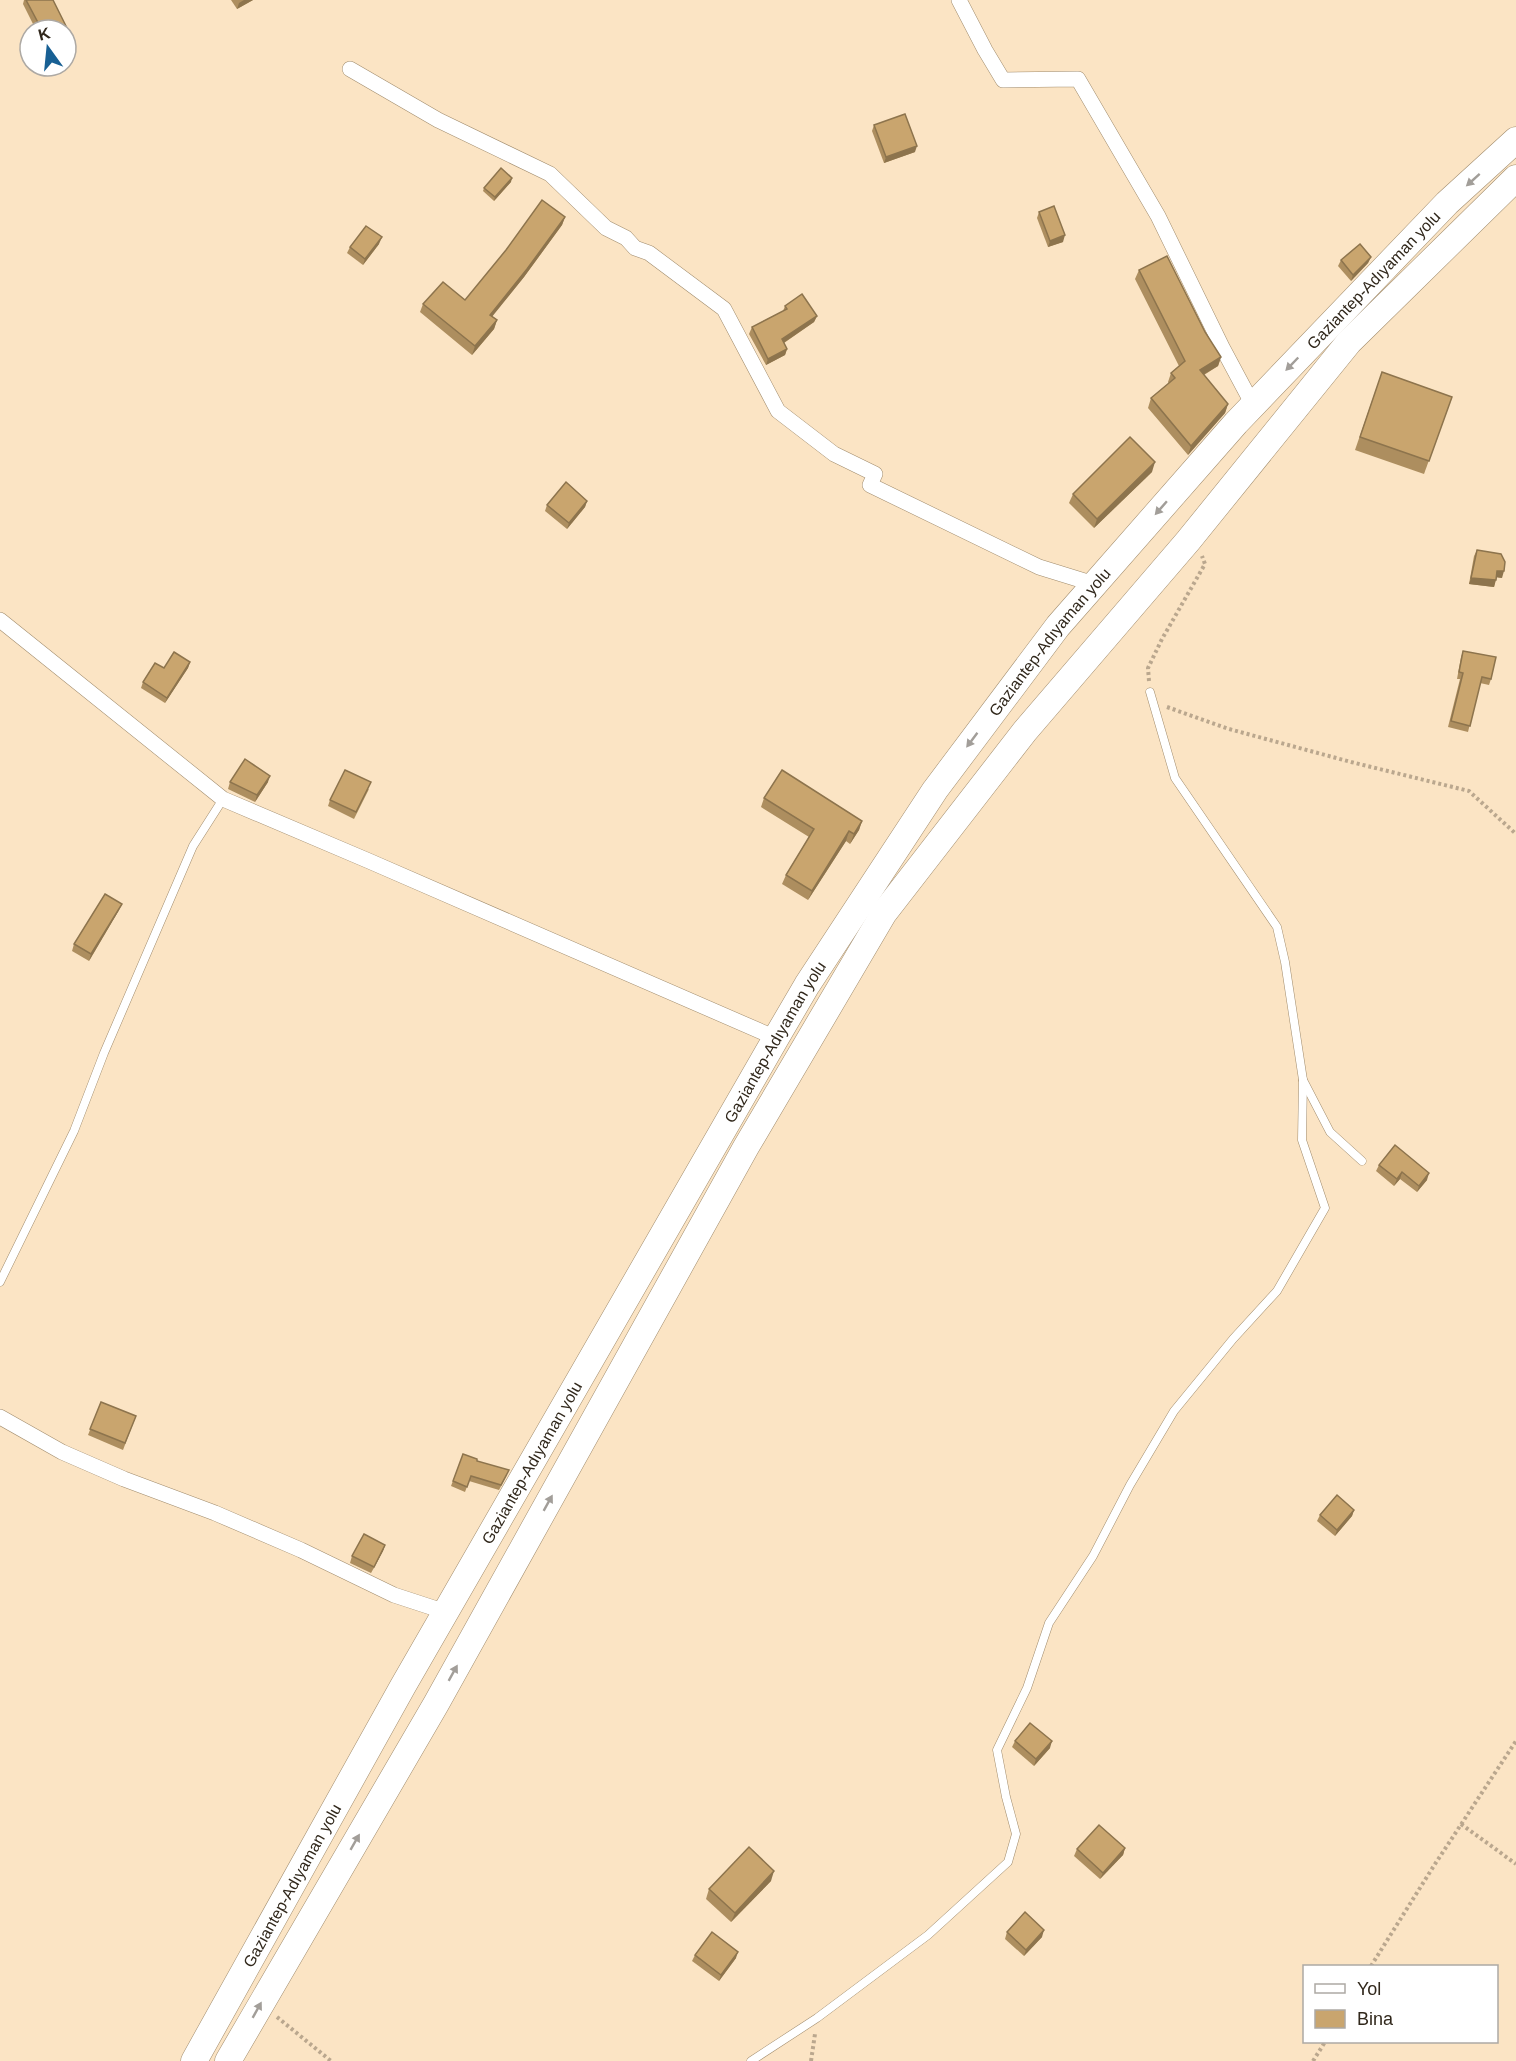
<svg xmlns="http://www.w3.org/2000/svg" width="1516" height="2061" font-family="Helvetica,sans-serif">
<rect width="100%" height="100%" fill="#fbe4c4"/>
<g fill="none" stroke-linecap="round" stroke-linejoin="round">
<!-- service casing -->
<g stroke="#a18c6d" stroke-width="9">
<g id="service">
<path d="M1150,692l25,86 102,149 8,35 18,118 27,52 32,29"/>
<path d="M0,1282l74,-151 30,-78 89,-207 30,-47"/>
<path d="M751,2061l66,-43 111,-83 80,-73 8,-28 -10,-37 -9,-47 30,-62 22,-65 44,-67 37,-71 44,-74 59,-72 44,-48 48,-83 -23,-68 1,-60"/>
</g>
</g>
<!-- minor casing -->
<g stroke="#a18c6d" stroke-width="16">
<g id="minor">
<path d="M959,0l26,50 18,30 75,-1 80,137 64,131 31,58"/>
<path d="M350,69l88,51 112,54 56,54 20,10 9,10 14,5 75,56 54,102 56,43 41,20 -5,11 169,82 55,17"/>
<path d="M0,620l223,179 146,62 407,177"/>
<path d="M0,1417l62,35 62,27 91,34 86,37 93,45 52,17"/>
</g>
</g>
<!-- trunk casing -->
<g stroke="#a18c6d" stroke-width="27">
<g id="trunk">
<path id="s1" d="M194,2061l209,-375 373,-648 31,-53 128,-195 123,-164 178,-203 211,-220 69,-63"/>
<path d="M228,2061l208,-357 310,-557 138,-234 141,-182 163,-190 161,-199 167,-164"/>
</g>
</g>
<!-- path -->
<g stroke="#baa78e" stroke-width="4" stroke-dasharray="3 3" stroke-linecap="butt">
<path d="M1149,681l-1,-13 14,-29 43,-75 -3,-8"/>
<path d="M1167,707l62,22 122,33 118,29 47,43"/>
<path d="M1461,1824l55,40"/>
<path d="M1371,1966l64,-102 81,-123"/>
<path d="M277,2017l54,44"/>
<path d="M811,2061l4,-27"/>
<path d="M1313,2061l12,-19"/>
</g>
<!-- service -->
<use href="#service" stroke="#fff" stroke-width="8"/>
<!-- minor -->
<use href="#minor" stroke="#fff" stroke-width="15"/>
<!-- trunk -->
<use href="#trunk" stroke="#fff" stroke-width="26"/>
</g>
<!-- wall -->
<g fill="#ad8e5f">
<path d="M24,0h29l14,28 -1,2h-30l-13,-26z"/>
<path d="M231,0h22l-16,9z"/>
<path d="M874,125l41,27 -31,11 -12,-32z"/>
<path d="M511,182l-17,19 -11,-10 1,-3z"/>
<path d="M1039,212l24,30 -15,5 -11,-29z"/>
<path d="M565,217l-3,8 -38,52 -32,39 5,4 -3,9 -22,26 -52,-43 3,-8 42,-4z"/>
<path d="M379,244l-16,21 -16,-12 3,-6z"/>
<path d="M1371,257l-3,6 -17,18 -13,-15 3,-6z"/>
<path d="M1139,270l66,62 16,25 -3,9 -14,9 24,29 -3,9 -37,42 -40,-47 3,-10 18,-14 -1,-2 3,-9 8,-7 -44,-87z"/>
<path d="M785,306l32,10 -3,6 -30,21 3,6 -2,6 -19,10 -17,-31 3,-7 31,-16z"/>
<path d="M1382,372l70,25 -28,77 -69,-24z"/>
<path d="M1152,472l-58,56 -25,-25 4,-9z"/>
<path d="M587,501l-2,6 -18,22 -22,-18 2,-6z"/>
<path d="M1477,550l25,28 -6,-1 -2,10 -25,-3 5,-28z"/>
<path d="M1463,651l28,28 -2,6 -9,-2 -12,49 -20,-5 12,-48h-3l4,-22z"/>
<path d="M190,662l-2,6 -23,35 -24,-15 2,-6 21,-14z"/>
<path d="M230,782h38l-13,20 -27,-13z"/>
<path d="M369,789l-15,30 -26,-13 2,-6z"/>
<path d="M764,798l98,23 -3,9 -9,14 -4,-3 -38,59 -26,-16 4,-9 23,-38 -48,-30z"/>
<path d="M119,910l-30,51 -17,-10 2,-7z"/>
<path d="M1379,1165l48,15 -10,12 -17,-13 -6,7 -18,-15z"/>
<path d="M101,1402l35,14 -13,34 -35,-15z"/>
<path d="M463,1454l44,21 -8,15 -30,-9 -4,11 -14,-6z"/>
<path d="M1354,1510l-2,6 -17,20 -18,-15 3,-6z"/>
<path d="M385,1545l-2,6 -12,22 -21,-10 2,-7z"/>
<path d="M1015,1741l35,7 -16,18 -22,-19z"/>
<path d="M1125,1848l-2,7 -23,24 -26,-23 3,-7z"/>
<path d="M771,1881l-40,41 -25,-23 3,-10z"/>
<path d="M1007,1932l35,5 -18,19 -19,-17z"/>
<path d="M695,1955l41,3 -17,23 -27,-20z"/>
</g>
<!-- shaded-wall -->
<g fill="#8d744d">
<path d="M244,0h9l-16,9 2,-6z"/>
<path d="M917,146l-2,6 -31,11 2,-6z"/>
<path d="M512,178l-1,4 -17,19 1,-4z"/>
<path d="M565,217l-3,8 -38,52 -37,46 3,-8z"/>
<path d="M1065,235l-2,7 -15,5 2,-6z"/>
<path d="M382,237l-3,7 -16,21 2,-6z"/>
<path d="M1371,257l-3,6 -17,18 2,-6z"/>
<path d="M817,316l-3,6 -35,24 3,-7z"/>
<path d="M497,320l-3,9 -22,26 3,-9z"/>
<path d="M787,349l-2,6 -19,10 2,-6z"/>
<path d="M1221,357l-3,9 -22,13 4,-9z"/>
<path d="M1228,404l-3,9 -37,42 3,-9z"/>
<path d="M1155,462l-3,10 -58,56 3,-9z"/>
<path d="M587,501l-2,6 -18,22 2,-6z"/>
<path d="M1497,571h7l-2,7 -7,-1z"/>
<path d="M1471,578l25,2 -2,7 -25,-3z"/>
<path d="M190,662l-2,6 -23,35 2,-5z"/>
<path d="M270,776l-2,6 -13,20 2,-7z"/>
<path d="M862,821l-3,9 -9,14 4,-10z"/>
<path d="M849,831l-3,10 -38,59 4,-9z"/>
<path d="M122,904l-3,6 -30,51 2,-7z"/>
<path d="M1402,1172l-2,7 -6,7 3,-7z"/>
<path d="M1429,1173l-2,7 -10,12 2,-6z"/>
<path d="M1354,1510l-2,6 -17,20 2,-6z"/>
<path d="M385,1545l-2,6 -12,22z"/>
<path d="M1052,1741l-2,7 -16,18 2,-7z"/>
<path d="M1125,1848l-2,7 -23,24 3,-6z"/>
<path d="M774,1871l-3,10 -40,41 4,-9z"/>
<path d="M1044,1930l-2,7 -18,19 2,-6z"/>
<path d="M738,1952l-2,6 -17,23 2,-6z"/>
</g>
<!-- building -->
<g fill="#c9a56e" stroke="#8d744d" stroke-width="1.5">
<path d="M26,0h27l14,28 -5,2h-20z"/>
<path d="M905,114l12,32 -31,11 -12,-32z"/>
<path d="M501,168l11,10 -17,19 -11,-9z"/>
<path d="M542,200l23,17 -38,52 -37,46 7,5 -22,26 -52,-42 20,-22 22,18 41,-50z"/>
<path d="M1054,206l11,29 -15,6 -11,-29z"/>
<path d="M366,226l16,11 -17,22 -15,-12z"/>
<path d="M1360,244l11,13 -18,18 -12,-15z"/>
<path d="M1167,256l38,76 16,25 -21,13 28,34 -37,42 -40,-48 24,-20 -4,-5 14,-12 -46,-91z"/>
<path d="M802,294l15,22 -35,23 5,10 -19,10 -16,-32 35,-18 -2,-3z"/>
<path d="M1382,372l70,25 -23,64 -69,-24z"/>
<path d="M1130,437l25,25 -58,57 -24,-25z"/>
<path d="M566,482l21,19 -18,22 -22,-18z"/>
<path d="M1477,550l24,4 4,8 -1,9h-7l-1,9 -25,-2z"/>
<path d="M1463,651l33,6 -5,22 -9,-2 -12,49 -19,-5 12,-48 -4,-1z"/>
<path d="M174,652l16,10 -23,36 -24,-16 12,-19 9,5z"/>
<path d="M245,759l25,17 -13,19 -27,-13z"/>
<path d="M345,770l26,12 -15,30 -26,-12z"/>
<path d="M782,770l80,51 -8,13 -5,-3 -37,60 -26,-16 28,-46 -50,-31z"/>
<path d="M105,894l17,10 -31,50 -17,-10z"/>
<path d="M1395,1145l34,28 -10,13 -17,-14 -5,7 -18,-14z"/>
<path d="M101,1402l35,14 -11,27 -35,-14z"/>
<path d="M463,1454l14,5v2l32,9 -8,15 -30,-9 -4,11 -14,-6z"/>
<path d="M1337,1495l17,15 -17,20 -17,-15z"/>
<path d="M364,1534l21,11 -11,22 -22,-11z"/>
<path d="M1030,1723l22,18 -16,18 -21,-18z"/>
<path d="M1099,1825l26,23 -22,25 -26,-24z"/>
<path d="M749,1847l25,24 -39,42 -26,-24z"/>
<path d="M1025,1912l19,18 -18,20 -19,-18z"/>
<path d="M712,1932l26,20 -17,23 -26,-20z"/>
</g>
<!-- one-way arrows -->
<defs><path id="oneway-solid" d="M-6-.8H1V-3.2L6.5 0L1 3.2V.8H-6Z" transform="scale(1.5)"/></defs>
<g fill="#a29e99">
<use href="#oneway-solid" transform="translate(1473 180) rotate(138)"/>
<use href="#oneway-solid" transform="translate(1292 364) rotate(134)"/>
<use href="#oneway-solid" transform="translate(1161 508) rotate(131)"/>
<use href="#oneway-solid" transform="translate(972 740) rotate(127)"/>
<use href="#oneway-solid" transform="translate(548 1503) rotate(-61)"/>
<use href="#oneway-solid" transform="translate(453 1673) rotate(-61)"/>
<use href="#oneway-solid" transform="translate(355 1842) rotate(-60)"/>
<use href="#oneway-solid" transform="translate(257 2010) rotate(-61)"/>
</g>
<g text-anchor="middle" dominant-baseline="central" stroke-width="4.5" stroke-linejoin="round" paint-order="stroke">
<!-- street labels -->
<g font-size="16" fill="#31281c" stroke="#fff">
<text stroke="none"><textPath href="#s1" startOffset="2145">Gaziantep-Adıyaman yolu</textPath></text>
<text stroke="none"><textPath href="#s1" startOffset="1659">Gaziantep-Adıyaman yolu</textPath></text>
<text stroke="none"><textPath href="#s1" startOffset="1173">Gaziantep-Adıyaman yolu</textPath></text>
<text stroke="none"><textPath href="#s1" startOffset="687">Gaziantep-Adıyaman yolu</textPath></text>
<text stroke="none"><textPath href="#s1" startOffset="201">Gaziantep-Adıyaman yolu</textPath></text>
</g>
</g>
<!-- legend -->
<rect x="1303" y="1965" width="195" height="78" fill="#ffffff" stroke="#ada9a4" stroke-width="1.5"/>
<rect x="1315" y="1984" width="30" height="9" fill="#ffffff" stroke="#ada9a4" stroke-width="1.5"/>
<text x="1357" y="1995" font-size="18" fill="#31281c">Yol</text>
<rect x="1315" y="2010" width="30" height="18" fill="#c9a56e" stroke="#ada9a4" stroke-width="1.5"/>
<text x="1357" y="2025" font-size="18" fill="#31281c">Bina</text>
<!-- north arrow -->
<g transform="translate(48 48) rotate(345)"><circle r="28" fill="#ffffff" stroke="#ada9a4" stroke-width="1.5"/>
<path d="M0-4.5L10 22L0 15L-10 22Z" fill="#186094"/>
<text y="-9" font-size="16" font-weight="bold" text-anchor="middle" fill="#31281c">K</text>
</g>
</svg>
